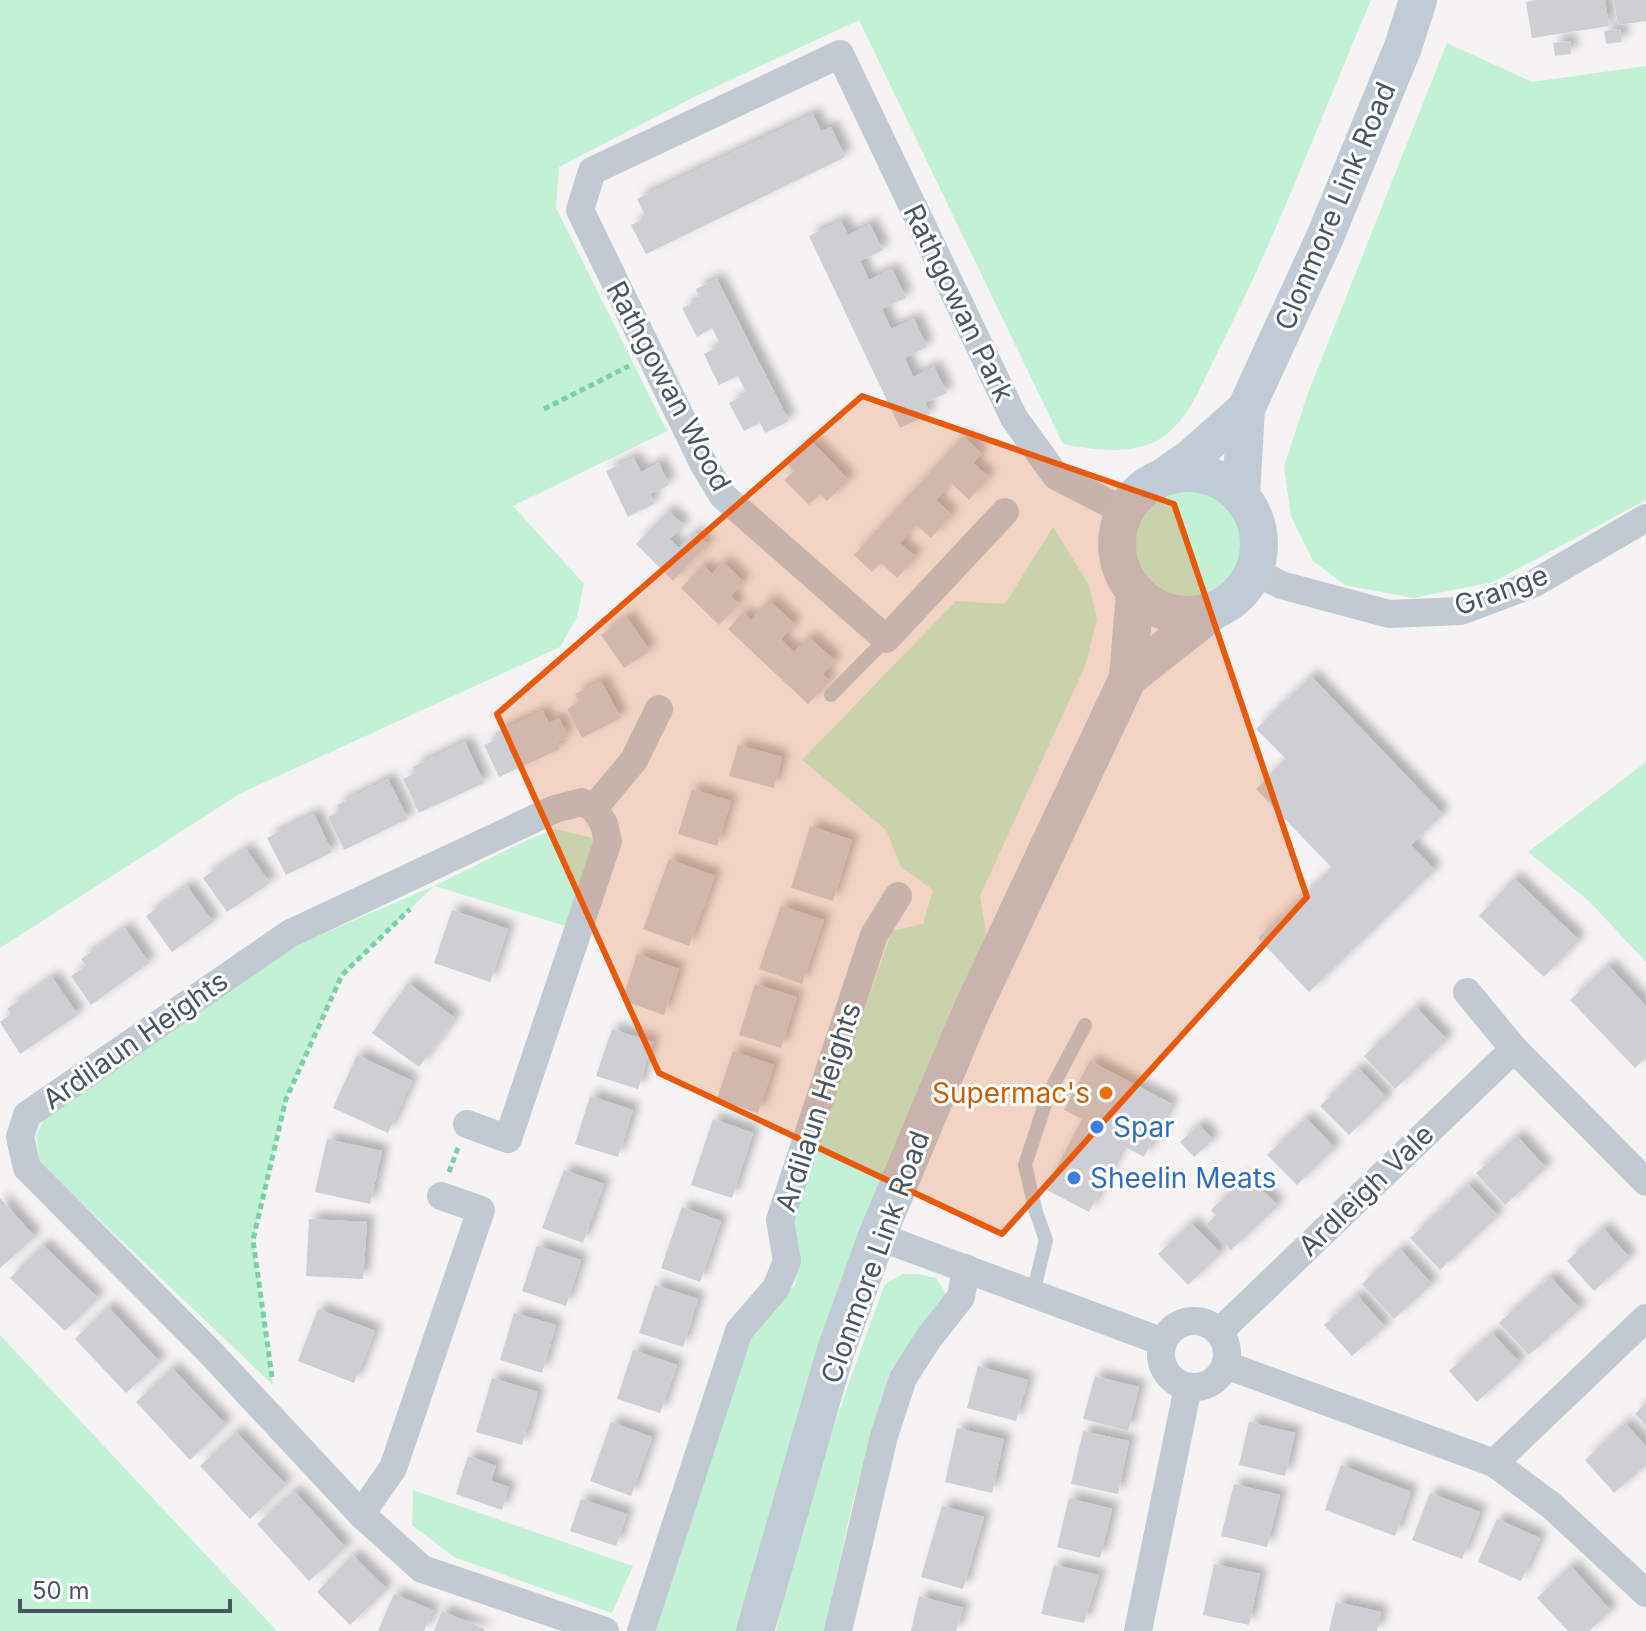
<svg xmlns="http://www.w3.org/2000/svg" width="1646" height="1631" font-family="Inter,sans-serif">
<defs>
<filter id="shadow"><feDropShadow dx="7" dy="-7" stdDeviation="4" flood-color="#0004"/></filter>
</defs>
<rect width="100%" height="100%" fill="#f5f3f3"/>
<!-- green -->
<g fill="#c3f1d5">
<path d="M0,0h1371c-50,117 -95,238 -153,351 -15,30 -27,66 -55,86 -27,19 -70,13 -100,7l-204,-424 -165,77 -135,70 -3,41 111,223 -154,75 71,78 -7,33 -17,30 -319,146 -241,155z"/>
<path d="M1447,43l85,39 114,-16v434l-153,82 -80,16 -68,-13 -32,-24 -22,-45 -7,-49 24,-74z"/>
<circle cx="1188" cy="543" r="53"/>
<path d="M1053,527l36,58 8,34 -11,45 -106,232 8,47 -250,688h-82l23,-94 80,-220 37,-33 -3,-71 99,-282 31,-7 10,-34 -32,-23 -15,-37 -84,-70 154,-159 49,3z"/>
<path d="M1646,762v200l-57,-61 -61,-49z"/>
<path d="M555,829l42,10 -28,88 -135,-41 -92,89 -56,124 -33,141 20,145 -233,-222 -4,-27 12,-25 251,-167 135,-58 91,-45z"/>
<path d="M903,1274h14l19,4 13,20 -58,71 -39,136 -28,126h-48c26,-118 67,-234 109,-347z"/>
<path d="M0,1335l277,296h-277z"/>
<path d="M413,1490l220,76 -21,47 -158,-56 -42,-32z"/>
</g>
<!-- building -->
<g fill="#cdcfd5" filter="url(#shadow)">
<path d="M1539,0h66l4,26 -77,12 -6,-36z"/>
<path d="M1614,0h32v21l-28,4z"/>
<path d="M1620,29l2,13 -16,2 -2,-13z"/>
<path d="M1570,41l1,13 -16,2 -2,-13z"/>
<path d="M813,114l8,17 10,-4 14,30 -199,97 -15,-29 15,-7 -9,-19z"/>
<path d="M841,221l7,14 22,-11 13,26 -23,11 9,19 23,-11 14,29 -24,11 9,20 23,-10 13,28 -22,11 8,19 21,-10 13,26 -22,10 5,11 -30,14 -91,-192z"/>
<path d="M717,279l72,142 -24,12 -5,-10 -16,8 -15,-28 18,-9 -9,-18 -19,9 -15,-31 17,-9 -9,-17 -15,9 -15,-29 18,-9 -4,-10z"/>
<path d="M963,436l19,18 -9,9 16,14 -20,23 -18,-17 -15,17 16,15 -21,23 -15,-13 -16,18 16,14 -19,21 -16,-15 -9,9 -18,-17z"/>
<path d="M810,440l39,40 -22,21 -7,-7 -11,11 -25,-25 10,-9 -8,-8z"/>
<path d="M634,458l7,14 18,-9 10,22 -19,9 4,10 -26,13 -22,-46z"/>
<path d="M668,511l16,14 -14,14 9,9 15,-16 14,13 -35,36 -37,-37z"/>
<path d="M723,562l21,20 -13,14 8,8 -20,21 -38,-37 22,-23 9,9z"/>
<path d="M769,600l26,25 -14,14 13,13 15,-15 26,24 -12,13 7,7 -22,23 -80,-75 15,-17 8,8z"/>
<path d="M627,617l23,34 -26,17 -23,-33z"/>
<path d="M1311,676l132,138 -32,31 24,25 -126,122 -51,-54 74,-70 -76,-79 30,-30 -30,-30z"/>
<path d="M601,681l20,37 -39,20 -15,-29 12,-7 -4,-8z"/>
<path d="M543,711l6,12 10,-5 9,19 -11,5 3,7 -61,28 -15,-32 13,-6 -2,-6z"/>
<path d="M465,742l19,41 -65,30 -16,-34 13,-6 -3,-6z"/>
<path d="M738,745l44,12 -8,31 -45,-12z"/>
<path d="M388,779l20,40 -64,31 -16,-33 12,-6 -3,-6z"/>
<path d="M692,789l39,12 -14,45 -39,-12z"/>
<path d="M314,814l18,38 -46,23 -19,-37z"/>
<path d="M810,826l42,14 -19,61 -42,-13z"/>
<path d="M246,849l24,34 -43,29 -24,-34z"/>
<path d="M669,859l46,17 -26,70 -46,-17z"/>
<path d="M1514,878l65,62 -35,37 -65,-61z"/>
<path d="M187,886l26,36 -41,30 -26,-36z"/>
<path d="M781,906l43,14 -22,64 -43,-15z"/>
<path d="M452,910l56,19 -18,53 -56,-19z"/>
<path d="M125,928l24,35 -58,42 -20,-29 15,-10 -5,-7z"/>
<path d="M637,954l42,15 -15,46 -42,-15z"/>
<path d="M1608,965l38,41v52l-11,10 -65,-68z"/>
<path d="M52,977l26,38 -58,39 -20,-32 11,-8 -4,-5z"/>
<path d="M408,983l47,35 -36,49 -47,-34z"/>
<path d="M755,984l42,13 -16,51 -42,-13z"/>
<path d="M1416,1007l31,33 -52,49 -31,-33z"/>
<path d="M612,1029l41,13 -15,47 -42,-13z"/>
<path d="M733,1051l41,14 -16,48 -41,-14z"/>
<path d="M357,1055l55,26 -24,52 -55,-25z"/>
<path d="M1090,1061l82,43 -28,53 -21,-11 -34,66 -44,-23 37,-70 -18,-9z"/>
<path d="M1358,1068l29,30 -38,37 -29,-29z"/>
<path d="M590,1096l43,14 -15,47 -43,-13z"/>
<path d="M1306,1118l29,30 -38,37 -30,-30z"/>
<path d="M713,1119l40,14 -21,65 -41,-13z"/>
<path d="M1199,1125l14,15 -19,17 -14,-15z"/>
<path d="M1517,1136l29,32 -41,37 -29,-32z"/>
<path d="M327,1139l55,12 -12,53 -55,-12z"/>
<path d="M564,1170l40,14 -21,59 -41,-15z"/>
<path d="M1248,1175l30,31 -47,44 -25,-25 10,-10 -5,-5z"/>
<path d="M1468,1184l30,32 -58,54 -30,-32z"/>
<path d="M0,1198l35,39 -35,31z"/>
<path d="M682,1207l39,14 -21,61 -39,-14z"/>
<path d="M309,1219l58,3 -4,57 -57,-3z"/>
<path d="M1191,1223l30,30 -33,32 -30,-31z"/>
<path d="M1603,1228l27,30 -36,33 -27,-30z"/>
<path d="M43,1245l55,53 -33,33 -55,-53z"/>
<path d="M537,1246l44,14 -15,46 -44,-15z"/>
<path d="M1400,1249l32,35 -38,35 -32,-35z"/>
<path d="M1550,1277l30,32 -51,46 -30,-32z"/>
<path d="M655,1285l43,14 -15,48 -44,-14z"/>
<path d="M1357,1295l28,32 -33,29 -28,-31z"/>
<path d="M108,1307l52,55 -34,31 -51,-54z"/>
<path d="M318,1309l57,22 -21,52 -56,-22z"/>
<path d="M514,1313l42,12 -14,48 -42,-13z"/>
<path d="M1492,1333l28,30 -43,39 -28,-31z"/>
<path d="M633,1350l44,15 -17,48 -43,-14z"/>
<path d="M978,1366l50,14 -12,41 -49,-13z"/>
<path d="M172,1368l54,57 -36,35 -54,-58z"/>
<path d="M1095,1376l44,11 -11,44 -45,-12z"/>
<path d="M492,1378l46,14 -16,53 -46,-13z"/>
<path d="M1646,1403v23l-11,-12z"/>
<path d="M611,1422l41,15 -21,59 -41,-15z"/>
<path d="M1249,1422l46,11 -10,43 -46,-11z"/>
<path d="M1625,1423l21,23v19l-32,28 -29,-33z"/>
<path d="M957,1428l47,11 -12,54 -47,-11z"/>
<path d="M1083,1431l46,10 -11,53 -47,-10z"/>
<path d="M236,1432l50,53 -36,34 -50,-53z"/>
<path d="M468,1456l28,10 -5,15 18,6 -7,23 -46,-16z"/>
<path d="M1341,1465l70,27 -16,44 -70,-26z"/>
<path d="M1234,1484l46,11 -13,52 -46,-11z"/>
<path d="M294,1491l52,57 -37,33 -52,-57z"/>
<path d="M1430,1493l50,19 -18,47 -50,-19z"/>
<path d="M1069,1498l43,11 -12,49 -43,-11z"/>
<path d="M581,1499l46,15 -11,32 -46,-15z"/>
<path d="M942,1506l42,11 -21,72 -42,-12z"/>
<path d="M1497,1519l43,19 -19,43 -43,-19z"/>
<path d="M353,1555l34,34 -37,36 -33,-33z"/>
<path d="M1214,1564l46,10 -11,51 -46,-10z"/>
<path d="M1054,1565l45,10 -15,48 -43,-9z"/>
<path d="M1571,1566l40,45 -22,20h-21l-31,-33z"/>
<path d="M394,1594l39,16 -9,21h-46z"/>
<path d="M919,1596l44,12 -7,23h-45z"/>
<path d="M1336,1602l45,10 -4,19h-48z"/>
<path d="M442,1611l43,18 -1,2h-50z"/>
</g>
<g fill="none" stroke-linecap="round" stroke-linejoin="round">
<!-- path -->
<g stroke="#7ad0a6" stroke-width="5" stroke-dasharray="6 4" stroke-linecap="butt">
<path d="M544,409l85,-43"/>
<path d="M449,1172l9,-24"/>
<path d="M272,1377l-19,-137 33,-141 56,-124 68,-66"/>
</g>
<!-- lane -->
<g stroke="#c1cad2" stroke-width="14">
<path d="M831,695l55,-56"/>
<path d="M1033,1293l13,-53 -10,-28 -11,-47 23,-70 37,-70"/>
</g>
<!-- street -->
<g stroke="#c1cad2" stroke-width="28">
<path d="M1005,512l-119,127 -163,-143 -20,-33 -123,-253 12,-39 248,-117 174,364 42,58 68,35"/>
<path d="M1254,571l27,14 108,29 72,-3 72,-27 113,-66"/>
<path d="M1467,992l47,57 132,133"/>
<path d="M467,1124l41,15 100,-298 -4,-17 -10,-16"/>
<path d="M877,1236l286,106"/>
<circle cx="1194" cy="1354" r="33"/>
<path d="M1219,1332l295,-283"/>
<path d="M1226,1365l268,98 58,43 94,87"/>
<path d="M1494,1463l152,-145"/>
<path d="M361,1514l32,-46 88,-258 -40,-14"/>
<path d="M605,1631l-183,-62 -61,-55 -152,-163 -182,-183 -7,-31 7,-22 262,-181 266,-125 27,-7 12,6 40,-48 25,-51"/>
<path d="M641,1631l98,-300 37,-43 11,-27 -7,-41 94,-285 24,-39"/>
<path d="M838,1631l46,-195 19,-58 25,-39 33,-42 5,-29"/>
<path d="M1138,1631l50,-244"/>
</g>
<!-- secondary -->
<g stroke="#c1cbd6" stroke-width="38">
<circle cx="1188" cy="544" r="71"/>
<path d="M1165,476l27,-19 54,-48"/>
<path d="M1241,496l5,-87 79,-172 78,-190 15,-47"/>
<path d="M1128,678l85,-67"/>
<path d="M755,1631l80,-278 42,-117 94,-224 157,-334 7,-86"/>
</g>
</g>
<!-- marked area -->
<path fill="#e8590c" fill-opacity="0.2" stroke="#e8590c" stroke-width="6" stroke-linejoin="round" d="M862,396l312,108 133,393 -305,337 -343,-161 -162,-359z"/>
<!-- markers -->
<circle fill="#e8710a" stroke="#fff" stroke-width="3" cx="1106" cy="1093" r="8"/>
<g fill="#3f7fe0" stroke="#fff" stroke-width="3">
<circle cx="1097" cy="1127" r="8"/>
<circle cx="1074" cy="1178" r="8"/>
</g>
<g text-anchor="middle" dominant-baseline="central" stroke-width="6" stroke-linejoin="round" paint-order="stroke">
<!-- street labels -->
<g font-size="28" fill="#4a5661" stroke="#fff">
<text transform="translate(1335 206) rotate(-67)">Clonmore Link Road</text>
<text transform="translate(959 303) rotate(64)">Rathgowan Park</text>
<text transform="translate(669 386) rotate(62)">Rathgowan Wood</text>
<text transform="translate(1501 590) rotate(-20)">Grange</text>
<text transform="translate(135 1040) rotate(-35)">Ardilaun Heights</text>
<text transform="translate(818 1107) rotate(-72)">Ardilaun Heights</text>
<text transform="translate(1366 1190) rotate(-44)">Ardleigh Vale</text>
<text transform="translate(875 1257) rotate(-70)">Clonmore Link Road</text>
</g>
<!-- food labels -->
<g font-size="28" fill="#c56008" stroke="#fff" text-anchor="end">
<text x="1090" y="1093">Supermac's</text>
</g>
<!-- shop labels -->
<g font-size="28" fill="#366cbe" stroke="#fff" text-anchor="start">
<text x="1113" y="1127">Spar</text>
<text x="1090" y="1178">Sheelin Meats</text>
</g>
</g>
<!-- scale -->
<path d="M20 1599v12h210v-12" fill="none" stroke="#4a5661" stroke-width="4"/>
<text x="32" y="1599" font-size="24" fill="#4a5661" stroke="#ffffff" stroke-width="6" paint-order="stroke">50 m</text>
</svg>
